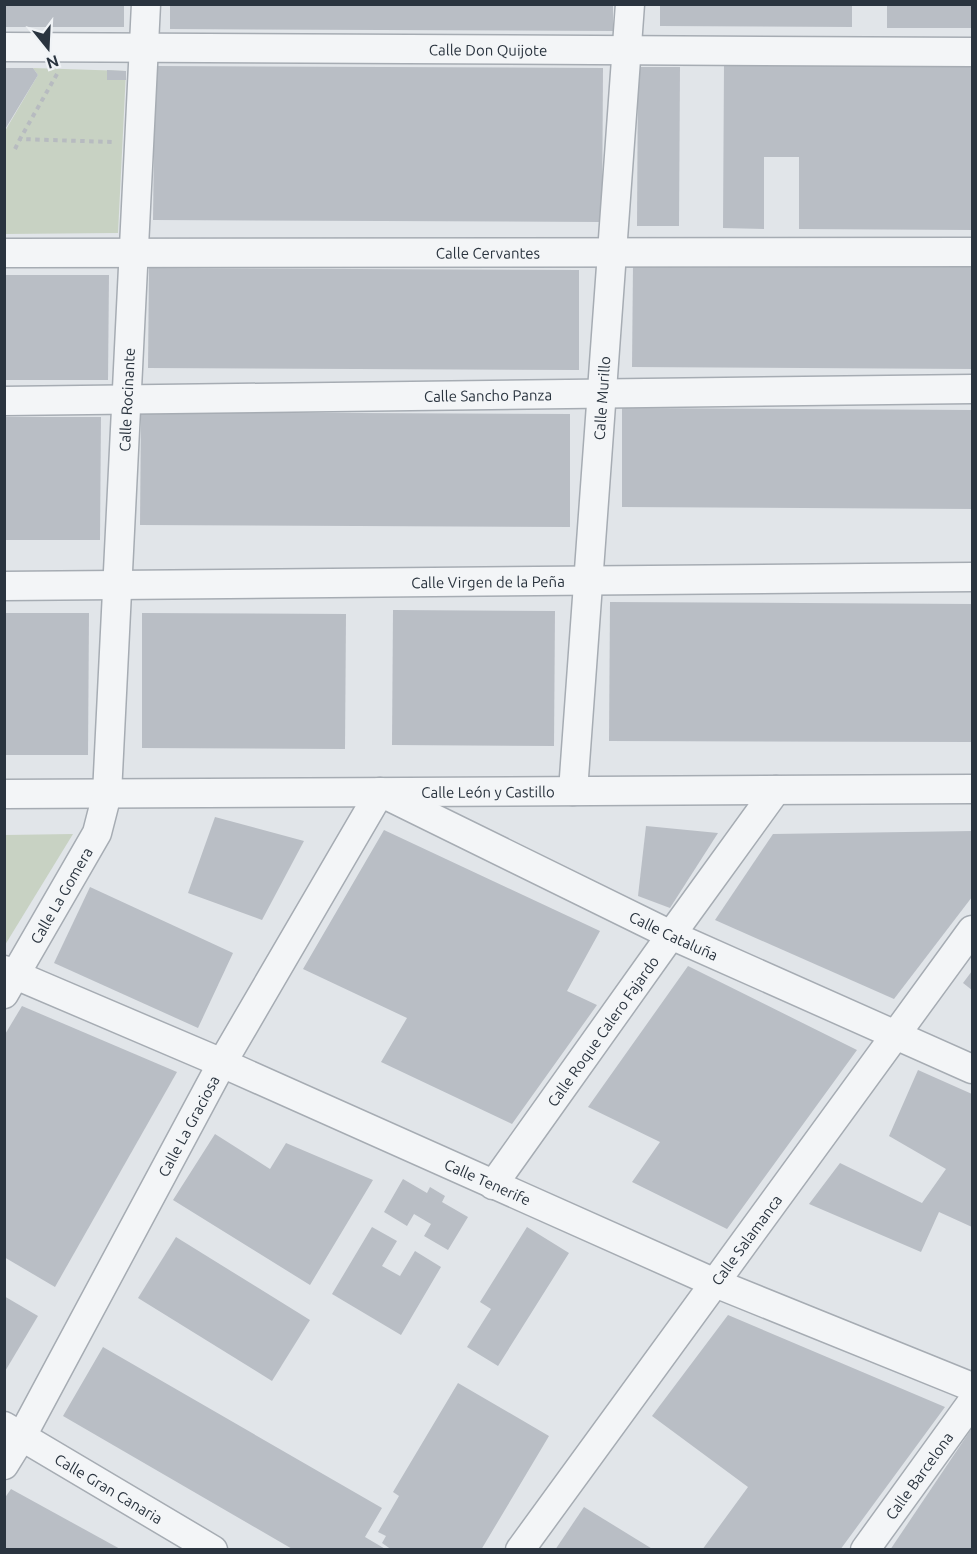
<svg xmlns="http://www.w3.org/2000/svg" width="977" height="1554" font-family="Ubuntu,sans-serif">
<rect width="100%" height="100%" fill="#e1e5e9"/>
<!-- park -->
<g fill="#c8d2c3">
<path d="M33,68l93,3 -8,162 -113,1v-103l33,-56z"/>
<path d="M73,834l-68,111v-110z"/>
</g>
<!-- building -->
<g fill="#b9bec5">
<rect x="4" y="4" width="120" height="23"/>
<path d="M170,4h443v27l-443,-2z"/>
<path d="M660,4h192v23l-192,-1z"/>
<rect x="887" y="5" width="85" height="23"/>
<path d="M724,64l248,1v165l-173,-1v-72h-35v72l-41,-1z"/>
<path d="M155,66l448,2 -1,154 -449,-2z"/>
<path d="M638,67h42l-1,159h-42z"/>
<path d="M4,68h29l5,7 -34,56z"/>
<path d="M107,70l19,1v9h-19z"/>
<path d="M633,265l339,1v103l-340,-2z"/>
<path d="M149,268l430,2v100l-431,-2z"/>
<path d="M4,275h105l-1,105h-104z"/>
<path d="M622,408l350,2v99l-350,-2z"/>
<path d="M141,412l429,2v113l-430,-2z"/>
<path d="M4,417h97l-1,123h-96z"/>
<path d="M610,602l362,2v138l-363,-1z"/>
<path d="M393,610l162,1 -1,135 -162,-1z"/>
<path d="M4,613h85l-1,142h-84z"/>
<path d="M142,613l204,1 -1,135 -203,-1z"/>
<path d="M215,817l89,24 -42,79 -74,-27z"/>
<path d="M646,826l72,7 -48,75 -32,-12z"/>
<path d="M384,830l216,101 -33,60 30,14 -85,119 -131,-62 26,-44 -104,-49z"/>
<path d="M972,831v66l-78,102 -179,-79 58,-86z"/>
<path d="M90,887l143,66 -35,75 -144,-65z"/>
<path d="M688,966l169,84 -130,179 -95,-47 28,-40 -72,-35z"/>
<path d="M972,971v19l-9,-7z"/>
<path d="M22,1006l155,66 -122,215 -51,-30v-221z"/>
<path d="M918,1070l54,24v133l-33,-15 -18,40 -112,-48 31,-41 82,40 24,-34 -57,-33z"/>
<path d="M215,1134l55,35 16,-26 87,37 -63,105 -137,-85z"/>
<path d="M403,1179l24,14 3,-6 15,9 -3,6 26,15 -20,33 -24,-14 7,-12 -17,-10 -7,12 -23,-14z"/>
<path d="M372,1227l25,14 -15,25 18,10 15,-25 26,16 -40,68 -69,-41z"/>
<path d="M527,1227l42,26 -71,113 -31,-19 24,-38 -11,-7z"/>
<path d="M176,1237l134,83 -38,61 -134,-83z"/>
<path d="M4,1296l34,20 -34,57z"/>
<path d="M728,1315l217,92 -105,143h-138l46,-63 -96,-71z"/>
<path d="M103,1347l279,161 -17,29 22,13h-93l-231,-134z"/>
<path d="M458,1383l91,53 -68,114h-89l-10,-7 4,-7 -8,-4 21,-36 -6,-4z"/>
<path d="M972,1428v122h-82z"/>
<path d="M11,1489l111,61h-118v-51z"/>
<path d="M584,1507l70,43h-99z"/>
</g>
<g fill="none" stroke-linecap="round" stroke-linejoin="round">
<!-- minor casing -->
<g stroke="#a6acb3" stroke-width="31">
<g id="minor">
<path id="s1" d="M4,47l968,5"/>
<path id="s2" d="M4,253l968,-1"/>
<path id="s3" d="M4,401l968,-12"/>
<path id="s4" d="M4,586l968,-9"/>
<path id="s5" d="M573,791l57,-787"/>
<path id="s6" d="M4,794l968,-5"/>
<path id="s7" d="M4,970l218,93 493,220 257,104"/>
<path id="s8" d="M4,994l93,-161 10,-39 39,-790"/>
<path id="s9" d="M493,1185l178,-250 105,-145"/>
<path id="s10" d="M4,1426l209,124"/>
<path id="s11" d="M4,1465l18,-29 200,-373 158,-271 291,143 301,134"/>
<path id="s12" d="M520,1550l452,-620"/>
<path id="s13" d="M865,1550l107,-148"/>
</g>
</g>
<!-- path -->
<g stroke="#b7bbc0" stroke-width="4" stroke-dasharray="4.5 4.5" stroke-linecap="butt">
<path d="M57,74l-37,65 92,3"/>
<path d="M15,149l5,-10"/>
</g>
<!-- minor -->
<use href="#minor" stroke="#f3f5f7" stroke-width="28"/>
</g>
<g text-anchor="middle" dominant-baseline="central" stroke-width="6" stroke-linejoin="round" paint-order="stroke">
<!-- street labels -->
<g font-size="15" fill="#2a343f" stroke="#f0f3f6">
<text stroke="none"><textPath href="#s1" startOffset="484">Calle Don Quijote</textPath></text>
<text stroke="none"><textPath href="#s2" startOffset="484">Calle Cervantes</textPath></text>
<text stroke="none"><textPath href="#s3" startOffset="484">Calle Sancho Panza</textPath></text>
<text stroke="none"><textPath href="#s5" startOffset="394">Calle Murillo</textPath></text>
<text stroke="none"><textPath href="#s8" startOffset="621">Calle Rocinante</textPath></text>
<text stroke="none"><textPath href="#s4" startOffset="484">Calle Virgen de la Peña</textPath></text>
<text stroke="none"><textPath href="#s6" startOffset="484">Calle León y Castillo</textPath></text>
<text stroke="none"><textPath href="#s8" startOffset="114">Calle La Gomera</textPath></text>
<text stroke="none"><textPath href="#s11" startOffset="1098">Calle Cataluña</textPath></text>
<text stroke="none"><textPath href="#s9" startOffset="189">Calle Roque Calero Fajardo</textPath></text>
<text stroke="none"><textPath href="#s11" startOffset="386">Calle La Graciosa</textPath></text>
<text stroke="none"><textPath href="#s7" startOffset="528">Calle Tenerife</textPath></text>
<text stroke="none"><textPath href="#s12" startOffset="384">Calle Salamanca</textPath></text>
<text stroke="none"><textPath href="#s13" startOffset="92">Calle Barcelona</textPath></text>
<text stroke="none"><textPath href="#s10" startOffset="122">Calle Gran Canaria</textPath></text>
</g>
</g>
<!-- border -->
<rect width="977" height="1554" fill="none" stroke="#2a343f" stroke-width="12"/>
<!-- north arrow -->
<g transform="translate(48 48) rotate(162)" stroke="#f0f3f6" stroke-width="4.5" paint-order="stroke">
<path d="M0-4.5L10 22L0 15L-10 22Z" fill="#2a343f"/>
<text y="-9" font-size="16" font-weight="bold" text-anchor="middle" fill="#2a343f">N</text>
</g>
</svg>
